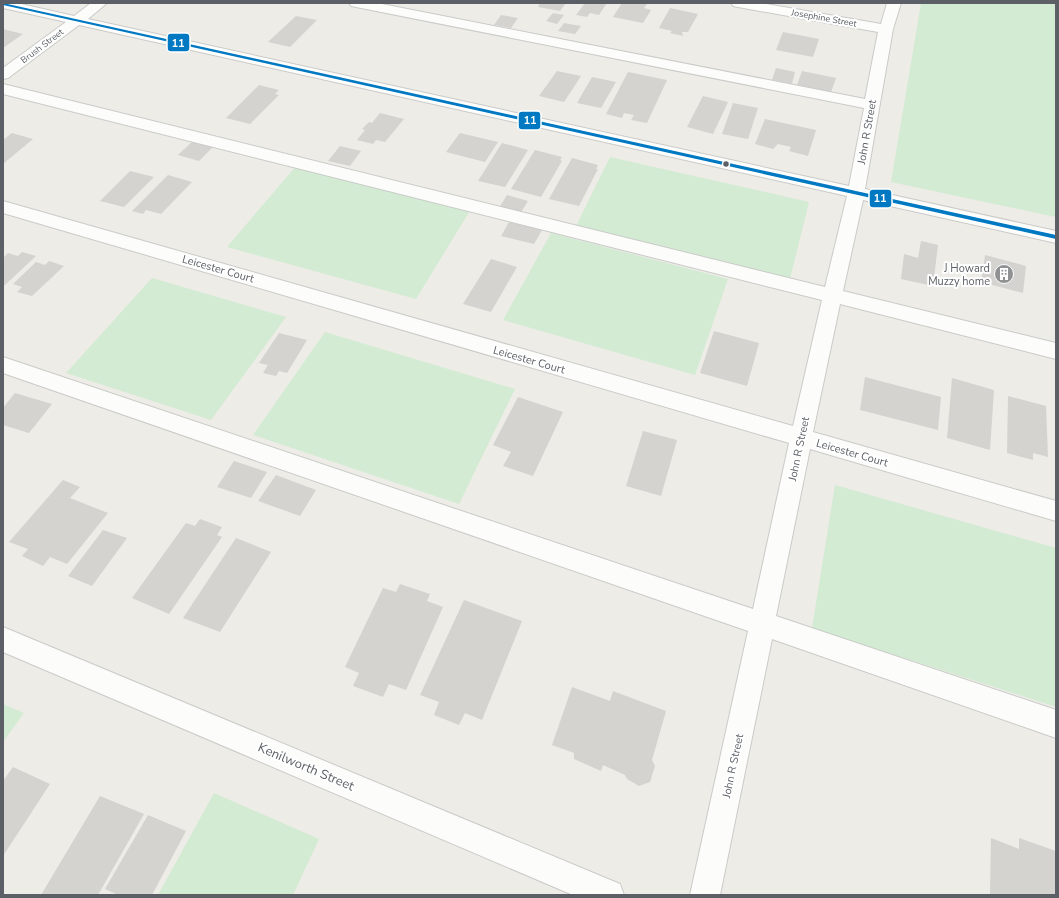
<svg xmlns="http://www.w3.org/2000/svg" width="1059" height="898" font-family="'Nunito Sans',sans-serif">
<rect width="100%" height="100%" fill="#edece7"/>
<!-- green -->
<g fill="#d3ebd2">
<path d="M921,3h135v214l-165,-35z"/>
<path d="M610,157l199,45 -19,77 -214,-53z"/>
<path d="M296,166l175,43 -55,90 -189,-52z"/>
<path d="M551,233l177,46 -33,96 -192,-55z"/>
<path d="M152,278l134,39 -75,103 -145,-47z"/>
<path d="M325,332l190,57 -56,115 -206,-69z"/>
<path d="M835,485l221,63v159l-244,-79z"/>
<path d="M3,704l21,9 -21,29z"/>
<path d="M214,793l105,46 -26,56h-135z"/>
</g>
<!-- building -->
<g fill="#d4d3d0">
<path d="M540,3h26l-6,8 -22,-4z"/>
<path d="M585,3h22l-8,12 -9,-2 -3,4 -11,-2z"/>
<path d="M622,3l25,1 -3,4 7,2 -8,13 -30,-6z"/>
<path d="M670,8l28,6 -10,18h-6l1,4 -13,-3 2,-2 -13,-3z"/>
<path d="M553,13l11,2 -7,9 -11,-3z"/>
<path d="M501,15l17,3 -7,10 -17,-3z"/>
<path d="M296,16l21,4 -27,27 -22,-5z"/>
<path d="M564,23l17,3 -6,8 -17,-3z"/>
<path d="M3,29l20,5 -20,14z"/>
<path d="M783,32l36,7 -6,18 -37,-7z"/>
<path d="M776,68l19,4 -3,12 -20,-4z"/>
<path d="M557,71l24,5 -17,26 -25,-6z"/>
<path d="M802,71l34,7 -5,14 -34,-7z"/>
<path d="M628,72l39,8 -20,43 -16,-3 3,-5 -10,-2 -2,5 -16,-4z"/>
<path d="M592,77l24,5 -15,26 -24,-5z"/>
<path d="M259,85l20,5 -4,4 4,1 -29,29 -24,-6z"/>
<path d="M703,96l25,6 -15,32 -26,-7z"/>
<path d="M733,103l25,5 -10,31 -26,-5z"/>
<path d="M380,113l24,6 -19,23 -9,-2 -3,4 -16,-4 8,-10 -3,-1 7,-7 3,1z"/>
<path d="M765,119l51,11 -8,26 -19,-5 2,-4 -13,-3 -5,5 -18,-5z"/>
<path d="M12,133l21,6 -30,25v-24z"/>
<path d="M460,133l38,9 -13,20 -39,-10z"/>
<path d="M192,142l21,5 -14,14 -21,-6z"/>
<path d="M502,143l26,7 -23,37 -27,-6z"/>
<path d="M340,146l21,5 -11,15 -22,-5z"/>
<path d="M535,150l27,7 -2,3 2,1 -21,36 -30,-8z"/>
<path d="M572,158l26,7 -2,4h2l-19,37 -30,-7z"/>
<path d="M130,171l24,6 -30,30 -24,-6z"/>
<path d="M168,175l24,7 -31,32 -15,-4 -3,4 -11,-3z"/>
<path d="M507,195l21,6 -8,13 -21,-6z"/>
<path d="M509,222l33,8 -8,14 -33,-8z"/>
<path d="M921,241l17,4 -5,41 -32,-7 3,-25 14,4z"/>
<path d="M22,252l14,4 -31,29h-2v-27l5,-5 10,3z"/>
<path d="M985,255l41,11 -3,27 -42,-11z"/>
<path d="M491,259l26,8 -26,45 -28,-8z"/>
<path d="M49,261l15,5 -32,30 -15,-4 5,-5 -9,-3 23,-22 9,3z"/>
<path d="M714,331l45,12 -12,43 -47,-13z"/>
<path d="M279,333l28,7 -20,33 -8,-2 -3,5 -13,-3 5,-8 -9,-2z"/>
<path d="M865,377l76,20 -3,33 -78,-20z"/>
<path d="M952,378l42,12 -4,60 -43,-12z"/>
<path d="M15,393l37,11 -23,29 -26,-8v-17z"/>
<path d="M1008,396l38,10 2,51 -15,-4v7l-26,-7z"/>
<path d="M518,397l45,15 -30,64 -30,-10 8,-14 -18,-7z"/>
<path d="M643,431l34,9 -16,56 -35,-10z"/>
<path d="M234,461l33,11 -16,26 -34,-11z"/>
<path d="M276,475l40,15 -16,26 -42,-15z"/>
<path d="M63,480l17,7 -10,11 38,15 -41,51 -17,-7 -7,9 -21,-10 6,-7 -19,-7z"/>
<path d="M200,519l22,8 -5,8 5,2 -53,77 -37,-16 54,-75 9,3z"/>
<path d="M103,530l24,8 -35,48 -24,-10z"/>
<path d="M236,538l35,14 -51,80 -37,-14z"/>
<path d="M400,584l30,10 -3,7 16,6 -37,83 -17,-6 -6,13 -30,-11 6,-13 -14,-6 38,-79 13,4z"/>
<path d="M464,600l58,21 -40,99 -17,-7 -6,12 -25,-10 5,-13 -19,-7z"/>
<path d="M572,687l38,14 3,-10 53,20 -14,49 3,6 -5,16 -11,4 -12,-7 -2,-4 -22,-10 -2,6 -27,-12v-6l-22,-8z"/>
<path d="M13,767l37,17 -47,72v-75z"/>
<path d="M100,796l44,18 -46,81h-57z"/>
<path d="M148,815l38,16 -34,64h-34l-13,-6z"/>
<path d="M991,838l28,11v-11l37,13v44h-66z"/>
</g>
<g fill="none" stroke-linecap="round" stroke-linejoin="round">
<!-- minor casing -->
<g stroke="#cacac9" stroke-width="2">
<g id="minor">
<path d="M3,3h14l57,13 17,-13h16l-19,16 761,167 15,-78 -508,-101 -5,-1 -2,-3h28l488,96 13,-67 -140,-25 -5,-1 -2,-3h30l120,21 6,-21h14l-8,26 -28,160 191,42v12l-193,-43 -20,91 213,52v16l-216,-55 -27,128 243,69v20l-246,-72 -34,167 280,94v28l-284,-99 -52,256h-30l58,-264 -745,-258v-16l750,252 36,-166 -786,-230v-12l790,225 29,-126 -819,-206v-10l822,203 22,-91 -768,-171 -71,53 -5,1v-11l63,-46 -63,-14z"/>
<path d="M3,627l617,257 4,11h-51l-570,-243z"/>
</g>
</g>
<!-- minor -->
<use href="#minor" fill="#fcfcfb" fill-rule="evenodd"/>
<!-- bus-1 casing -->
<g stroke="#fff" stroke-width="3">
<path id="bus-1" d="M3,3l1053,232v4l-1053,-234z"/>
</g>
<!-- bus-1 -->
<use href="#bus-1" fill="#0079c2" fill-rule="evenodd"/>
</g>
<!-- icons -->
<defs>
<g id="building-disc" transform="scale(1)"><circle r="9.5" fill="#8f9193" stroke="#fff"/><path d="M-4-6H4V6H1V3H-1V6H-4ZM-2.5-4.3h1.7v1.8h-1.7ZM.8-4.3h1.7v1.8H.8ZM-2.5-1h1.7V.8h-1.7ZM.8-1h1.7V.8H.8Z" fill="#fff"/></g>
</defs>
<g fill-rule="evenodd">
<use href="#building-disc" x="1004" y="274"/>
</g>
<!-- markers -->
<circle fill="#5c6066" stroke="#fff" stroke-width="1.5" cx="726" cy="164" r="3.5"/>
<g text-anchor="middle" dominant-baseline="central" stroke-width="4" stroke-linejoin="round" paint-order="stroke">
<!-- far-street labels -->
<g font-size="9" fill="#5c6066" stroke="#fff">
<text transform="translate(824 18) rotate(10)">Josephine Street</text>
<text transform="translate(42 46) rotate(-37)">Brush Street</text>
</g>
<!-- street labels -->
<g font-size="11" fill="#5c6066" stroke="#fff">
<text transform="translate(867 132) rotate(-80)">John R Street</text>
<text transform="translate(218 269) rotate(16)">Leicester Court</text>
<text transform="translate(529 360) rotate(16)">Leicester Court</text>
<text transform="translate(799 449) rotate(-78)">John R Street</text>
<text transform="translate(852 453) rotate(16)">Leicester Court</text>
<text transform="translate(733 766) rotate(-78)">John R Street</text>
</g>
<!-- poi labels -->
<g font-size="11" fill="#5c6066" stroke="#fff" text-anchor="end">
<text x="990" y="268">J Howard<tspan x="990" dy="13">Muzzy home</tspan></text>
</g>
<!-- near-street labels -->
<g font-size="13" fill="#5c6066" stroke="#fff">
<text transform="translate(306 767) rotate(23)">Kenilworth Street</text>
</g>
</g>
<g stroke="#fff" stroke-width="1.5">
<rect x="167" y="33" width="23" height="19" rx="4" fill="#0079c2"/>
<rect x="518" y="111" width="23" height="19" rx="4" fill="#0079c2"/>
<rect x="869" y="189" width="23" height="19" rx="4" fill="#0079c2"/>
</g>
<g font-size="11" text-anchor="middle" font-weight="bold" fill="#fff">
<text x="178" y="47">11</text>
<text x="530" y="124">11</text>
<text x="880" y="202">11</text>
</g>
<!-- border -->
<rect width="1059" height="898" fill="none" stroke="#5c6066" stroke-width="8"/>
</svg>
